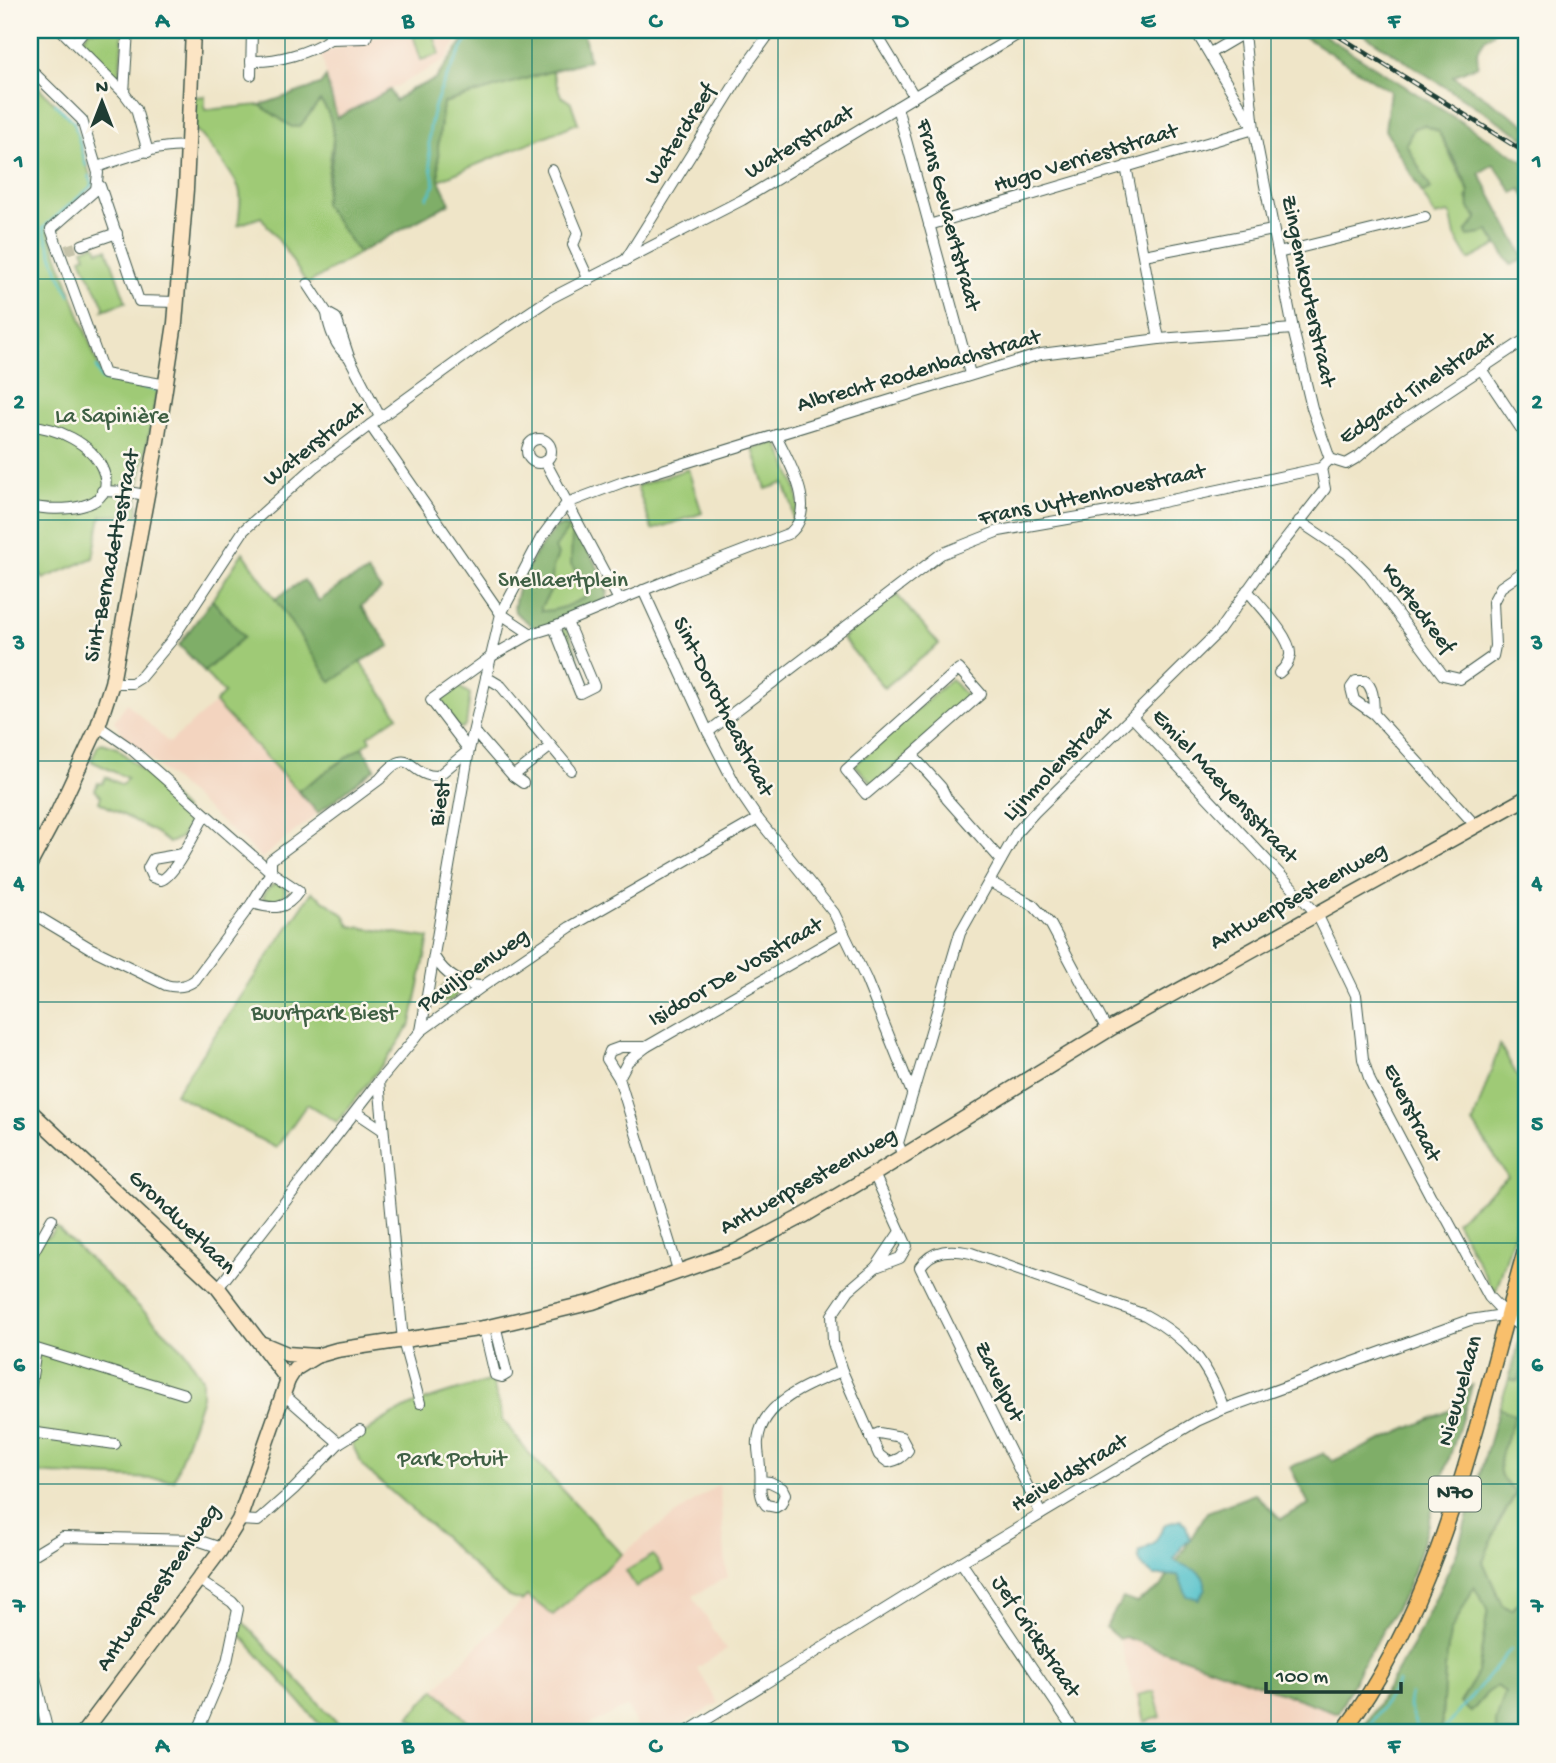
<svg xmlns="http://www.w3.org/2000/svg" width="1556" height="1763" font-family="'Gochi Hand',sans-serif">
<rect width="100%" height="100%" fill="#fbf7ec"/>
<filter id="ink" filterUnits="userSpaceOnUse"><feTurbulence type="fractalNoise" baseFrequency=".0143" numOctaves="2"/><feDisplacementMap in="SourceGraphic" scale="14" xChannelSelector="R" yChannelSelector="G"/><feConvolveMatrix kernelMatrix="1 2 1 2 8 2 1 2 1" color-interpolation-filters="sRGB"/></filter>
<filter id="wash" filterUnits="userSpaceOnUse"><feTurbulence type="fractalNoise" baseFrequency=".00686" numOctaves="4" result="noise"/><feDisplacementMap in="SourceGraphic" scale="28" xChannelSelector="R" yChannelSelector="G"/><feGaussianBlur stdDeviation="1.57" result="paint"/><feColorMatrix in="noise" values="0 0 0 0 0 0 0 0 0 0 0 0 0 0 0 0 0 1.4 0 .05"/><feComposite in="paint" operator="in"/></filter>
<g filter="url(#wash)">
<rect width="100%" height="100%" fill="#efe5c8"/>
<!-- built -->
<g fill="#f3d4bf">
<path d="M402,30h61l-17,30 -109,58 -16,-65z"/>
<path d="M127,703l42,40 46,-40 103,110 -56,45 -137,-121 -11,-16z"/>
<path d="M719,1484l8,93 -34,19 33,54 -29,18 21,35 -50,30h-28l-12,-26 -40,18 3,8h-112l-44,-44 92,-93 87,-35 31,-25z"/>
<path d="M1125,1637l214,76 -14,20h-180l-26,-94z"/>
</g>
<!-- green -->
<g fill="#9fca76" stroke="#5f8455" stroke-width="2">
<path d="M89,30h34l-4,50 -38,-37z"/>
<path d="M421,30h11l8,24 -19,6 -9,-28z"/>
<path d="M552,71l9,25 10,7 7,20 -139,57 -1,-33 5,-44z"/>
<path d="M30,79l44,43 19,63 -45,44 54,147 56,10 -20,105v24l-37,1 -8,42 -50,21 -2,-5 -11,4z"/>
<path d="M205,96v14l55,-5 32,22 8,-1 20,-25 10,12 3,26 -9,65 35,49 -52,31 -25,-39 -21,-28 -23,8c1,-11 5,-30 0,-39 -5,-11 -36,-53 -45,-58l1,-31z"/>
<path d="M1424,125l14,6 31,61 -2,6 10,21 -11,13 2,4 13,-2 7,-4 9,15 -28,15 -14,-24 -4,-20 -3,-3 -13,3 -13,-23 9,-4 -25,-45 8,-16z"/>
<path d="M95,244l3,7 9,-2 19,53 -23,8 1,-3c-7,-20 -16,-30 -23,-49l5,-2 -3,-7z"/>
<path d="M777,442c10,24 31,58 16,84l-1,-21 -8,-22 -18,6 -13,-40z"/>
<path d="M688,469l14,44 -50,17 -15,-44z"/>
<path d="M565,526l12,6 31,60 -1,5 -72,31 -20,-16 -1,-7 43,-78z"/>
<path d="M243,552l88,129 29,-19 38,54 -30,20 3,5 -73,50 -83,-88 9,-10 -20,-21 40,-35 -32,-37z"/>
<path d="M897,595l42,49 -55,44 -42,-50z"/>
<path d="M567,628l22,57 -7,3 -23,-57z"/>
<path d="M951,679l19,21 -96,85 -19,-20z"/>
<path d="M459,687l11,7 -4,31 -4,3 -4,-1 -16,-23 1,-5z"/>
<path d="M102,743l15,5 57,51 10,10 4,16 -8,13 -11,5 -14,-11 -56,-30 2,-6 -6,-6 3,-7 4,1 4,-7 16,8 5,-7 -36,-17 7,-16z"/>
<path d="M281,883l4,6 -1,8 -5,7 -12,-1 -4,-6 4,-8 7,-5z"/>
<path d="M312,892l32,23 6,11 79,12 -18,85 -18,28 -56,71 -30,-18 -31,44 -101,-54z"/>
<path d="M449,983l6,2 2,9 -5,6 -10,2 -3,-10 6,-8z"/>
<path d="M1500,1045l23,41 3,-4v114l-31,98 -39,-73 52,-44 -35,-54z"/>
<path d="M56,1227l128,123 18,28v19l-28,83 -144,-7v-229l5,-10 13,3z"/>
<path d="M1526,1361v234l-14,15 -10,-5 -19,-43 15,-38 18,-30c-5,-6 -12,-11 -15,-18 -6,-14 9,-46 14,-61l-16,-7 10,-29 9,2z"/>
<path d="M492,1380l11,40 23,30 96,104 -69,61 -26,-19 -5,5 -11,-3 -18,-13 -53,-51 -77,-67 -11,-23c42,-40 87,-48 140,-64z"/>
<path d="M653,1555l10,15 -27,17 -10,-16z"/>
<path d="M1474,1586l14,22 -10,65 -18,30 11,9 16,-19 9,-7 10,6 -10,30v11h-55l4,-64 5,-36z"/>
<path d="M243,1622l104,111h-20l-88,-100z"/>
<path d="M435,1689l44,44h-52l-18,-16z"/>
<path d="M1154,1691l7,26 -17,5 -6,-27z"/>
</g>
<!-- forest -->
<g fill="#7fae67" stroke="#4f764e" stroke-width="2">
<path d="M471,30h112l6,30 -146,43 -5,44 1,33 11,23 -91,50 -35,-49c5,-32 20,-77 -4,-103l-20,25 -8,1 -32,-22 60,-20 6,-8 11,41 53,-28 5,11 15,-11 25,-10z"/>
<path d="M1278,30h38l210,133v34l-5,-8 -8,4 -19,-29 -15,9 46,86 -14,6 -23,-35 -7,4 -13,2 -2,-4 11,-13v-3c-13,-8 -7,-12 -8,-24 -1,-10 -25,-51 -31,-61l-14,-6 -10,3 -8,16 25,45 -9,4 -37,-63 5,-39 -93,-59z"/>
<path d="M1357,30h140l-12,9 -8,12 1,14 -25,11 73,49v14z"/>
<path d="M565,526l4,2 -14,20 3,7 -5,12 -2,23 -10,17v4c16,1 30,-7 45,-14v-9l-15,-24 1,-32h5l27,46 3,19 -6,6 -58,25h-8l-20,-16c-3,-25 25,-68 42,-85z"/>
<path d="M368,572l13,18 -20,16 29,40 -30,16 -29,20 -56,-83 29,-19 15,21 25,-18z"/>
<path d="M212,600l32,37 -40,34 -25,-26z"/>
<path d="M362,747l13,21 -57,45 -20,-22z"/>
<path d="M1526,1340v21l-8,20 -9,-2 10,-36z"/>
<path d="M1473,1384l-66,206 -46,77 -23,46 -213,-76 -6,2 -14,-12 18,-29 13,5 25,-16 46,-75 48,-18 26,25 28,-15 -19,-37 33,-13 10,7 118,-51z"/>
<path d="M1499,1408l16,7c-5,15 -20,47 -14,61 3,7 10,12 15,17l-18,31 -15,38 19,43 10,5 14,-15 -1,138h-29v-11l9,-30 -8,-6 -10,7 -16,19 -11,-9 18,-30 10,-64 -14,-22 -24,46 -5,36 -4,64h-81l53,-88 43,-90z"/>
</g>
<!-- water -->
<path fill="#53c1ca" stroke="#397f7f" stroke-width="2" d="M1181,1520l5,5 4,15 -8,6 -8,14c11,9 33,7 31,29l-6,10 -12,-3 -9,-21 -24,1c-8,-6 -18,-13 -15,-24l15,-8 11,-20z"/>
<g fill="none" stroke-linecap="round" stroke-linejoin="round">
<!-- stream -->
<g stroke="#53c1ca" stroke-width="2.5">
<path d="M55,104l19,18 12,44"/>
<path d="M427,198l8,-13c-18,-64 6,-98 36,-152"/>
<path d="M70,295l-12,-23 -15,-44 50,-43 -4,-9"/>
<path d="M96,367l5,12 56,11"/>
<path d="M1410,1694l-1,13 10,26"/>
<path d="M1365,1733l33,-51"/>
<path d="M1441,1733l70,-84"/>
</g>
</g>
</g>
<g filter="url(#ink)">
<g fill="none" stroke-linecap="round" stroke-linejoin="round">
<!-- street-tunnel -->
<path stroke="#c5c3aa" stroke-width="10" stroke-dasharray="10 5" stroke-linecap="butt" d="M66,250l16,-5"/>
<!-- street casing -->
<g stroke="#3e564a" stroke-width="12">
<g id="street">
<path d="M61,30l63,63 4,-63"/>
<path d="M327,30l3,9 36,-1 3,-8"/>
<path d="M874,30l40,66"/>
<path d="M1195,30l59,99 39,200 19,79 18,51"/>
<path d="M75,42l10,-12"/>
<path d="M251,61c26,1 58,-8 79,-22"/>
<path d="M30,69l52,51 16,53 -2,17"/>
<path d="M251,75l1,-45"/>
<path d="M124,93l12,16 12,43"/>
<path d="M897,107l73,267"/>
<path d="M1126,166l33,173"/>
<path d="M97,167c28,-9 61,-23 91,-20"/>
<path d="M552,170l26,63 -5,12 16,35"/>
<path d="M929,225l325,-96 -10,-96 -34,20"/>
<path d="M82,245l35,-12"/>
<path d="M1278,253l147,-36"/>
<path d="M1144,255l129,-25"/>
<path d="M625,261l123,-198 24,-33"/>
<path d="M308,284l19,29 9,5 13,39 31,60"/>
<path d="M327,313c2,16 9,35 22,44"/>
<path d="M1481,369l45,67"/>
<path d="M167,385l-63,-11 -53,-145 49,-43 39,115 37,1"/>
<path d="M370,425l131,189 30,20"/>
<path d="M30,426c26,1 61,17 72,42 20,44 -47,44 -72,38"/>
<circle cx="539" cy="451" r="12"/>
<path d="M1330,459l16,5 12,-7 34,-29 134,-89"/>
<path d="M545,461l74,139"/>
<path d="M102,491l26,1 18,3"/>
<path d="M567,503l56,-21 418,-128 118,-15 134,-10"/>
<path d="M1299,521l48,32 19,19 77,103 17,4 33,-23 2,-10 -2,-44 8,-15 25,-17"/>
<path d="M643,590l65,142 29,56 21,31 76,94 32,66 46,114"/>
<path d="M1247,590c11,14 45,48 43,65 -1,8 -5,13 -11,18"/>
<path d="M554,627l26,66 14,-7 -27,-64"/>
<path d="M486,677l15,9 70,84"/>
<path d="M112,683h20l8,-5 31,-37 73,-111 69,-62 57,-43 106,-77 75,-50 191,-98 283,-170"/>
<path d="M1374,714c-1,-12 1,-25 -9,-33h-9l-5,7 3,12 20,14 102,112"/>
<path d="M1133,718l184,196 39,81 7,64 7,22 61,116 16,22 42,78 17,18 20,16"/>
<path d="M98,726l32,22 141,124 28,19c-13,20 -27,18 -47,12"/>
<path d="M474,731l39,45 10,7"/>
<path d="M708,732l233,-178 58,-23 149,-26 173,-37 9,-9"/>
<path d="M912,755l-46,39 -20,-24 113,-101 22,25 -69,61 29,32 6,12 54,61"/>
<path d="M513,776l38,-30"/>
<path d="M182,854l-29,5 -5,9 4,9 9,3c14,-4 35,-50 44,-65"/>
<path d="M990,882l43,23 18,20 56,105"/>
<path d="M30,912l60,36 76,37c11,3 20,2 29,-5l57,-77 19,-31v-12l109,-81c32,-38 27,-2 58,-3l31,-26 -38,-50 61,-44 39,-22 23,-7 124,-51 112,-43c29,-25 -2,-71 -14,-98"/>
<path d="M435,958c11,18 26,27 47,28"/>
<path d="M421,1031l48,-281 32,-136 40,-76 26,-35"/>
<path d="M619,1078l-12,-19 3,-8 11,-4h25"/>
<path d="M379,1081l24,260 17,62"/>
<path d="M356,1112l27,18"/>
<path d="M903,1156l-5,-13 62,-210 57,-101 18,-20 183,-180 44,-62 63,-81 -4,-21"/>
<path d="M874,1174l33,72 -7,12 -24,9"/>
<path d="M30,1258l22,-39"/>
<path d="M679,1273l-60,-195 9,-17 18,-14 198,-114"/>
<path d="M218,1288l161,-207 42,-50 62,-45 87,-59 188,-108"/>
<path d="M484,1328l11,47 7,2 5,-3 -12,-49"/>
<path d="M30,1347l154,47"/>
<path d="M30,1390l6,-41"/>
<path d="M282,1393l57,50"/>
<path d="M30,1432l85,12"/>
<path d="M870,1437l9,-4 22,4 7,13c-6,8 -10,10 -20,12l-9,-7 -37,-84 -9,-28 -1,-28 17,-25 27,-23 23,-34"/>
<path d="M761,1481l9,1 12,6 3,6 -4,10 -5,3 -10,-2c-9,-12 -4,-23 -6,-37 0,-8 -3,-18 -2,-27 3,-39 53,-58 84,-70"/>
<path d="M1041,1514l-121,-247c13,-19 32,-18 51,-14l174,62c42,23 63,48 79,94"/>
<path d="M239,1520l19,1 36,-32 45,-46 21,-13"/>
<path d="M30,1557l33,-20 134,3 24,8"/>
<path d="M961,1562l115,171"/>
<path d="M30,1656l18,77"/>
<path d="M197,1733l30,-71 11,-53 -6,-7 -34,-23"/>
<path d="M685,1733l276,-171 236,-141 27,-12 246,-89 46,-7 10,3"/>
</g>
</g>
<!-- secondary casing -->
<g stroke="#3e564a" stroke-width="17">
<g id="secondary">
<path d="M30,864l28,-52 40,-86 14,-43 45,-242 18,-118 11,-134 7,-159"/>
<path d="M30,1111l188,177 70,92"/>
<path d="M263,1344l24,10 29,2"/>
<path d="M83,1733l136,-181 20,-32 49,-140 7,-11 21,-13 21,-6 147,-22 109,-26 144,-51 68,-36 69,-41 239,-147 413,-229"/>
</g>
</g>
<!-- primary casing -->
<g stroke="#3e564a" stroke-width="17">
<path id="primary" d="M1342,1733c103,-136 137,-325 184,-486"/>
</g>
<!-- street -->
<use href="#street" stroke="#fff" stroke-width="10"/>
<!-- secondary -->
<use href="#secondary" stroke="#fce5c4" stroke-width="14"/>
<!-- primary -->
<use href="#primary" stroke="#f8bf6c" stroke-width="14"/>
<!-- rail casing -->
<g stroke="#1f3d34" stroke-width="5">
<path id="rail" d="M1329,30l197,123"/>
</g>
<!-- rail -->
<use href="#rail" stroke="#fbf7ec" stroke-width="2.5" stroke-dasharray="8" stroke-linecap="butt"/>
</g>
</g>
<!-- grid -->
<path fill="none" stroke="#0f766e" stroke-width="2" stroke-opacity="0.55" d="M285,30v1703M532,30v1703M778,30v1703M1024,30v1703M1271,30v1703M30,279h1496M30,520h1496M30,761h1496M30,1002h1496M30,1243h1496M30,1484h1496"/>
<g text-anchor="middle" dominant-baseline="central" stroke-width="5" stroke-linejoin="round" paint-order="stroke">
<!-- shield labels -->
<rect fill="#fbf7ec" stroke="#61756b" stroke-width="2" x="1429" y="1476.5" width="52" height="35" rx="5"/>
<g font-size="21" font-weight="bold" fill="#1f3d34">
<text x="1455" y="1494">N70</text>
</g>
<!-- street labels -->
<g font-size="23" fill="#1f3d34" stroke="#fbf7ec">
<text transform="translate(681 135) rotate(-58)">Waterdreef</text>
<text transform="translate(800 143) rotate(-31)">Waterstraat</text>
<text transform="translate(1086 159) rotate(-17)">Hugo Verrieststraat</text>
<text transform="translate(947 215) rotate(75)">Frans Gevaertstraat</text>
<text transform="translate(1307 291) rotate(78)">Zingemkouterstraat</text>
<text transform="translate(919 372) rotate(-16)">Albrecht Rodenbachstraat</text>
<text transform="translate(1418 389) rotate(-34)">Edgard Tinelstraat</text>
<text transform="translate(315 445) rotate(-38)">Waterstraat</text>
<text transform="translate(1092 496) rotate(-12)">Frans Uyttenhovestraat</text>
<text transform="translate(113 556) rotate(-79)">Sint-Bernadettestraat</text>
<text transform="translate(1417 609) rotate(53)">Kortedreef</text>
<text transform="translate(722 707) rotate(63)">Sint-Dorotheastraat</text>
<text transform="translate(1059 765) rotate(-46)">Lijnmolenstraat</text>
<text transform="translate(1224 787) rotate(47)">Emiel Maeyensstraat</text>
<text transform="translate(441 803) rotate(-81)">Biest</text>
<text transform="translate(1299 897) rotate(-29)">Antwerpsesteenweg</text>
<text transform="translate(474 971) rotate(-35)">Paviljoenweg</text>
<text transform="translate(736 973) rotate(-30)">Isidoor De Vosstraat</text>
<text transform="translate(1411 1113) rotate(64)">Everstraat</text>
<text transform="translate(809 1182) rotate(-29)">Antwerpsesteenweg</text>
<text transform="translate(181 1223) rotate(44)">Grondwetlaan</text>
<text transform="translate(998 1382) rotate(64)">Zavelput</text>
<text transform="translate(1461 1391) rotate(-74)">Nieuwelaan</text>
<text transform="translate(1070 1474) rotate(-31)">Heiveldstraat</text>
<text transform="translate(159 1588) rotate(-55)">Antwerpsesteenweg</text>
<text transform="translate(1035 1637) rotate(56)">Jef Crickstraat</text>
</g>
<!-- park labels -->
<g font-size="23" fill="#3f6044" stroke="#fbf7ec">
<text x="112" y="417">La Sapinière</text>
<text x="563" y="581">Snellaertplein</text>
<text x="324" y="1014">Buurtpark Biest</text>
<text x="452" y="1460">Park Potuit</text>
</g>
</g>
<!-- margin -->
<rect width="1556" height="1763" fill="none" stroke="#fbf7ec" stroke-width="77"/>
<!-- north arrow -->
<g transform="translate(102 102)" stroke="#fbf7ec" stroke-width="5" paint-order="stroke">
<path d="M0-5L12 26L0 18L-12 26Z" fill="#1f3d34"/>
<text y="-10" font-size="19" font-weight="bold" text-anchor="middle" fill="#1f3d34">N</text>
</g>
<!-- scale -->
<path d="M1266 1682v10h135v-10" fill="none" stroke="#1f3d34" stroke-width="3.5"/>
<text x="1276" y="1682" font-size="21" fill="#1f3d34" stroke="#fbf7ec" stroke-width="5" paint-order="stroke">100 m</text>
<rect x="38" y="38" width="1480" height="1686" fill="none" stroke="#0f766e" stroke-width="2.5"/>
<g font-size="23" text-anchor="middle" font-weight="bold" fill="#0f766e">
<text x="162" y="27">A</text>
<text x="408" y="27">B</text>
<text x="655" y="27">C</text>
<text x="901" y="27">D</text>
<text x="1148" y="27">E</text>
<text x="1394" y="27">F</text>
<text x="19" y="167">1</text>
<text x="1537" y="167">1</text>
<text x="19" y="408">2</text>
<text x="1537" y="408">2</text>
<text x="19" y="649">3</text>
<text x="1537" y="649">3</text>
<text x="19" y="889">4</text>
<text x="1537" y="889">4</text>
<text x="19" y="1130">5</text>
<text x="1537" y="1130">5</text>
<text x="19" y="1371">6</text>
<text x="1537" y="1371">6</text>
<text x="19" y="1612">7</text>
<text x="1537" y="1612">7</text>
<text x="162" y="1752">A</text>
<text x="408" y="1752">B</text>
<text x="655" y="1752">C</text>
<text x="901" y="1752">D</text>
<text x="1148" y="1752">E</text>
<text x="1394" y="1752">F</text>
</g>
</svg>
